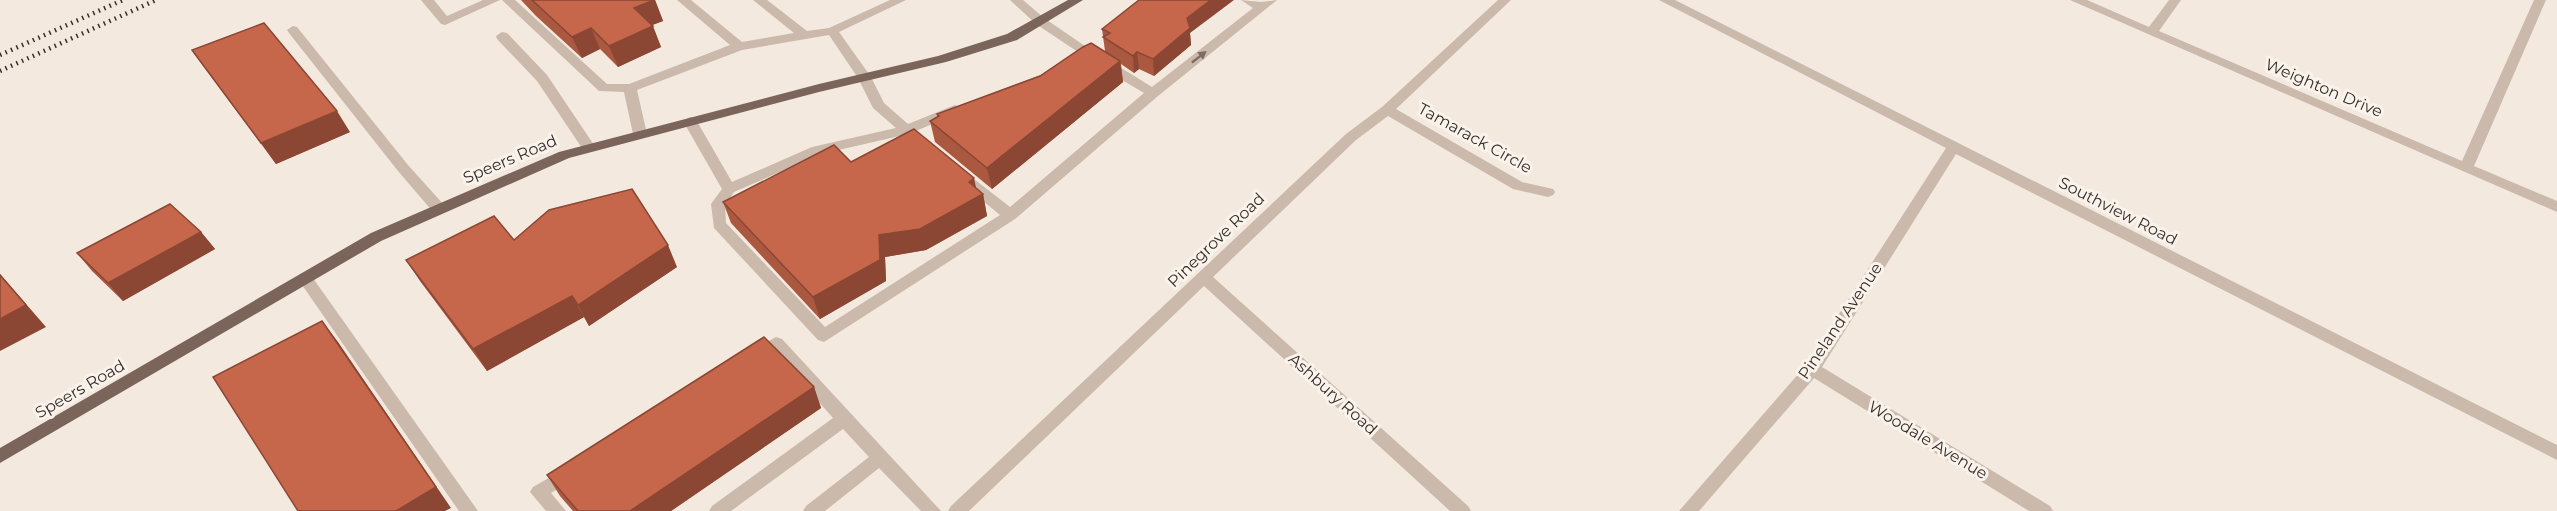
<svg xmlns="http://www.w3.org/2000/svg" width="2557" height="511" font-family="Montserrat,sans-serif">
<rect width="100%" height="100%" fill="#f3e9df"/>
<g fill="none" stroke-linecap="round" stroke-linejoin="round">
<!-- minor -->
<g fill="#cbb9ab" fill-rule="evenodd">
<path d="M421,0h13l13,16 36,-16h17l-55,25 -4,-1z"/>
<path d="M502,0h13l92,84h22l101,-39 -53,-45h14l51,42 52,-9 -41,-33h14l40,31 22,-3 61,-28h16l-67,32 32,45 13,26 24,21 47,-19 7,4 -2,3 -44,19 14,13 -2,3h-10l-14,-12 -83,19 -87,38 -9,13 1,18 99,104 175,-112 -45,-37 -2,-3 2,-3h10l45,35 134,-114 -44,-26 -2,-3 2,-3h10l42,26 101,-79 -12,-8 20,2 16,-2 -119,96 -143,123 -191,123 -6,-2 -104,-112 -3,-24 11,-15 -39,-68 7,-4 5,1 37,64 80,-35 84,-19 -23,-20 -15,-30 -29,-43 -87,15 -105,40 10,44 -7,5 -7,-5 -9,-42 -25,-1z"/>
<path d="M1010,0h13l21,18 57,39 -6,4 -5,-1 -54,-36z"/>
<path d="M1498,0h13l-115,109 126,73 31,7 2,3 -2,3 -5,2 -35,-8 -125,-73 -32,24 -143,137 255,229 3,5h-21l-246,-225 -235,225h-21l3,-5 395,-372 36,-27z"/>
<path d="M1659,0h16l882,445v15l-601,-306 -134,213 228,139 3,5h-24l-215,-133 -115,133h-20l127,-146 140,-217z"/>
<path d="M2070,0h17l62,27 20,-27h12l-22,31 303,130 72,-161h12l-72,166 83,35v11z"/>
<path d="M293,26l4,1 111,138 36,40 2,4 -2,4h-10l-36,-42 -109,-138 -2,-3z"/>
<path d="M502,32l5,1 40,42 49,73 -2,3h-10l-47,-70 -40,-42 -1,-3z"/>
<path d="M305,272l5,2 168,237h-19l-159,-229 -3,-4 3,-4z"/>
<path d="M776,337l6,2 159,172h-20l-42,-43 -54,43h-22l3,-5 63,-49 -26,-28 -112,82h-22l3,-5 121,-88 -58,-66c-9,5 -15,11 -25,8l-2,-4 2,-4z"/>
<path d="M568,467l6,2 3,5 -3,5 -23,14 15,18h-20l-16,-19 3,-5z"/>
</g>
<!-- major -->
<path fill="#7b655b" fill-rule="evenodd" d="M1068,0h15l-66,40 -71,22 -127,30 -250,66 -188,83 -381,222v-15l371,-215 188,-81 260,-68 119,-28 69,-22z"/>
<!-- rail -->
<g stroke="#392e2a" stroke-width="4.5" stroke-dasharray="1.5 4.5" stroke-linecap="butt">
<path d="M0,55l123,-55"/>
<path d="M0,71l156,-71"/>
</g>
</g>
<!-- wall -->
<g fill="#aa5840">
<path d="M521,0h134l8,21 -11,4 9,22 -43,20 -18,-18 -18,9 -46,-42z"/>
<path d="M1102,29l88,4 1,12 -37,31 -15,-7 -5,4 -13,-9 2,18 -131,107 -57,-47 -5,-21 7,-4v-3l168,-63z"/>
<path d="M192,50l158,82 -74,32 -69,-93z"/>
<path d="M851,162l132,32 4,22 -61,34 -41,7 1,24 -66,38 -89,-96 -8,-21z"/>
<path d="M201,232l14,17 -92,52 -31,-30 -15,-18z"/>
<path d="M514,240l163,27 -88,59 -5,-9 -97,54 -67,-90 -14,-21z"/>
<path d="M814,387l7,21 -150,103h-98l-13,-15 -13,-21z"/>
</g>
<!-- shaded-wall -->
<g fill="#8b4734">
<path d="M655,0l8,21 -21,8 -8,-21z"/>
<path d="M1211,0h23l-44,33 1,12 -37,31 -1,-17 34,-41z"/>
<path d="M653,26l8,21 -43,20 -9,-21z"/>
<path d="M591,28l9,21 -18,9 -10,-21z"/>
<path d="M1137,52l2,17 -5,4 -1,-17z"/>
<path d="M1120,61l3,21 -131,107 -5,-21z"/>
<path d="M337,111l13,21 -74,32 -15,-21z"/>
<path d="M974,178l4,19 5,-3 4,22 -61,34 -41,7 1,24 -66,38 -7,-22 66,-62 90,-53z"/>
<path d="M201,232l14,17 -92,52 -15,-18z"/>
<path d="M668,245l9,22 -88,59 -11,-21z"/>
<path d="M0,274l46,53 -46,24z"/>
<path d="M572,296l12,21 -97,54 -14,-22z"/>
<path d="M322,321l16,21 113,166 -6,3h-49z"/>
<path d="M814,387l7,21 -150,103h-41z"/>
</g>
<!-- building -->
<g fill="#c6664b" stroke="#8b4734" stroke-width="1.5">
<path d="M532,0h122l-20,8 19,18 -44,20 -18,-18 -19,9z"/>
<path d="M1139,0h72l-24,18 3,10 -37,31 -16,-7 -4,4 -30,-19 7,-4 -8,-4z"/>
<path d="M264,23l73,88 -76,32 -69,-93z"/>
<path d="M1091,43l29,18 -133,107 -57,-47 9,-5 -2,-2 103,-38 43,-29z"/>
<path d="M914,129l60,49 -5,4 14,12 -63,35 -41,6 1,25 -67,37 -90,-95 111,-57 17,17z"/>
<path d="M632,189l36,56 -90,60 -6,-9 -99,53 -67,-89 88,-44 20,24 35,-30z"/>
<path d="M170,204l31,28 -93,51 -31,-30z"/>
<path d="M0,275l26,30 -26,14z"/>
<path d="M322,321l114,166 -40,24h-98l-85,-134z"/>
<path d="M764,337l50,50 -184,124h-52l-31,-36z"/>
</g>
<!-- one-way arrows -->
<defs><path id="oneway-solid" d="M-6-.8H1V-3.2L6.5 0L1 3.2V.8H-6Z" transform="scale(1.5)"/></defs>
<use fill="#7b6d64" href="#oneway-solid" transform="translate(1199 57) rotate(-38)"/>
<g text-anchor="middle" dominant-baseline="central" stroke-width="6" stroke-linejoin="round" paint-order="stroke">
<!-- street labels -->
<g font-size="16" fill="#392e2a" stroke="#faf3ec">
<text transform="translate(2324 88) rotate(23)">Weighton Drive</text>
<text transform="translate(1475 138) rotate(29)">Tamarack Circle</text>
<text transform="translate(510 159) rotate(-23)">Speers Road</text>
<text transform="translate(2118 211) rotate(27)">Southview Road</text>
<text transform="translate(1216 240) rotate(-44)">Pinegrove Road</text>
<text transform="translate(1840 321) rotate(-56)">Pineland Avenue</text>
<text transform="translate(80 389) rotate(-30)">Speers Road</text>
<text transform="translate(1333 394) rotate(42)">Ashbury Road</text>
<text transform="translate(1928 440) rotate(31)">Woodale Avenue</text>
</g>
</g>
</svg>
